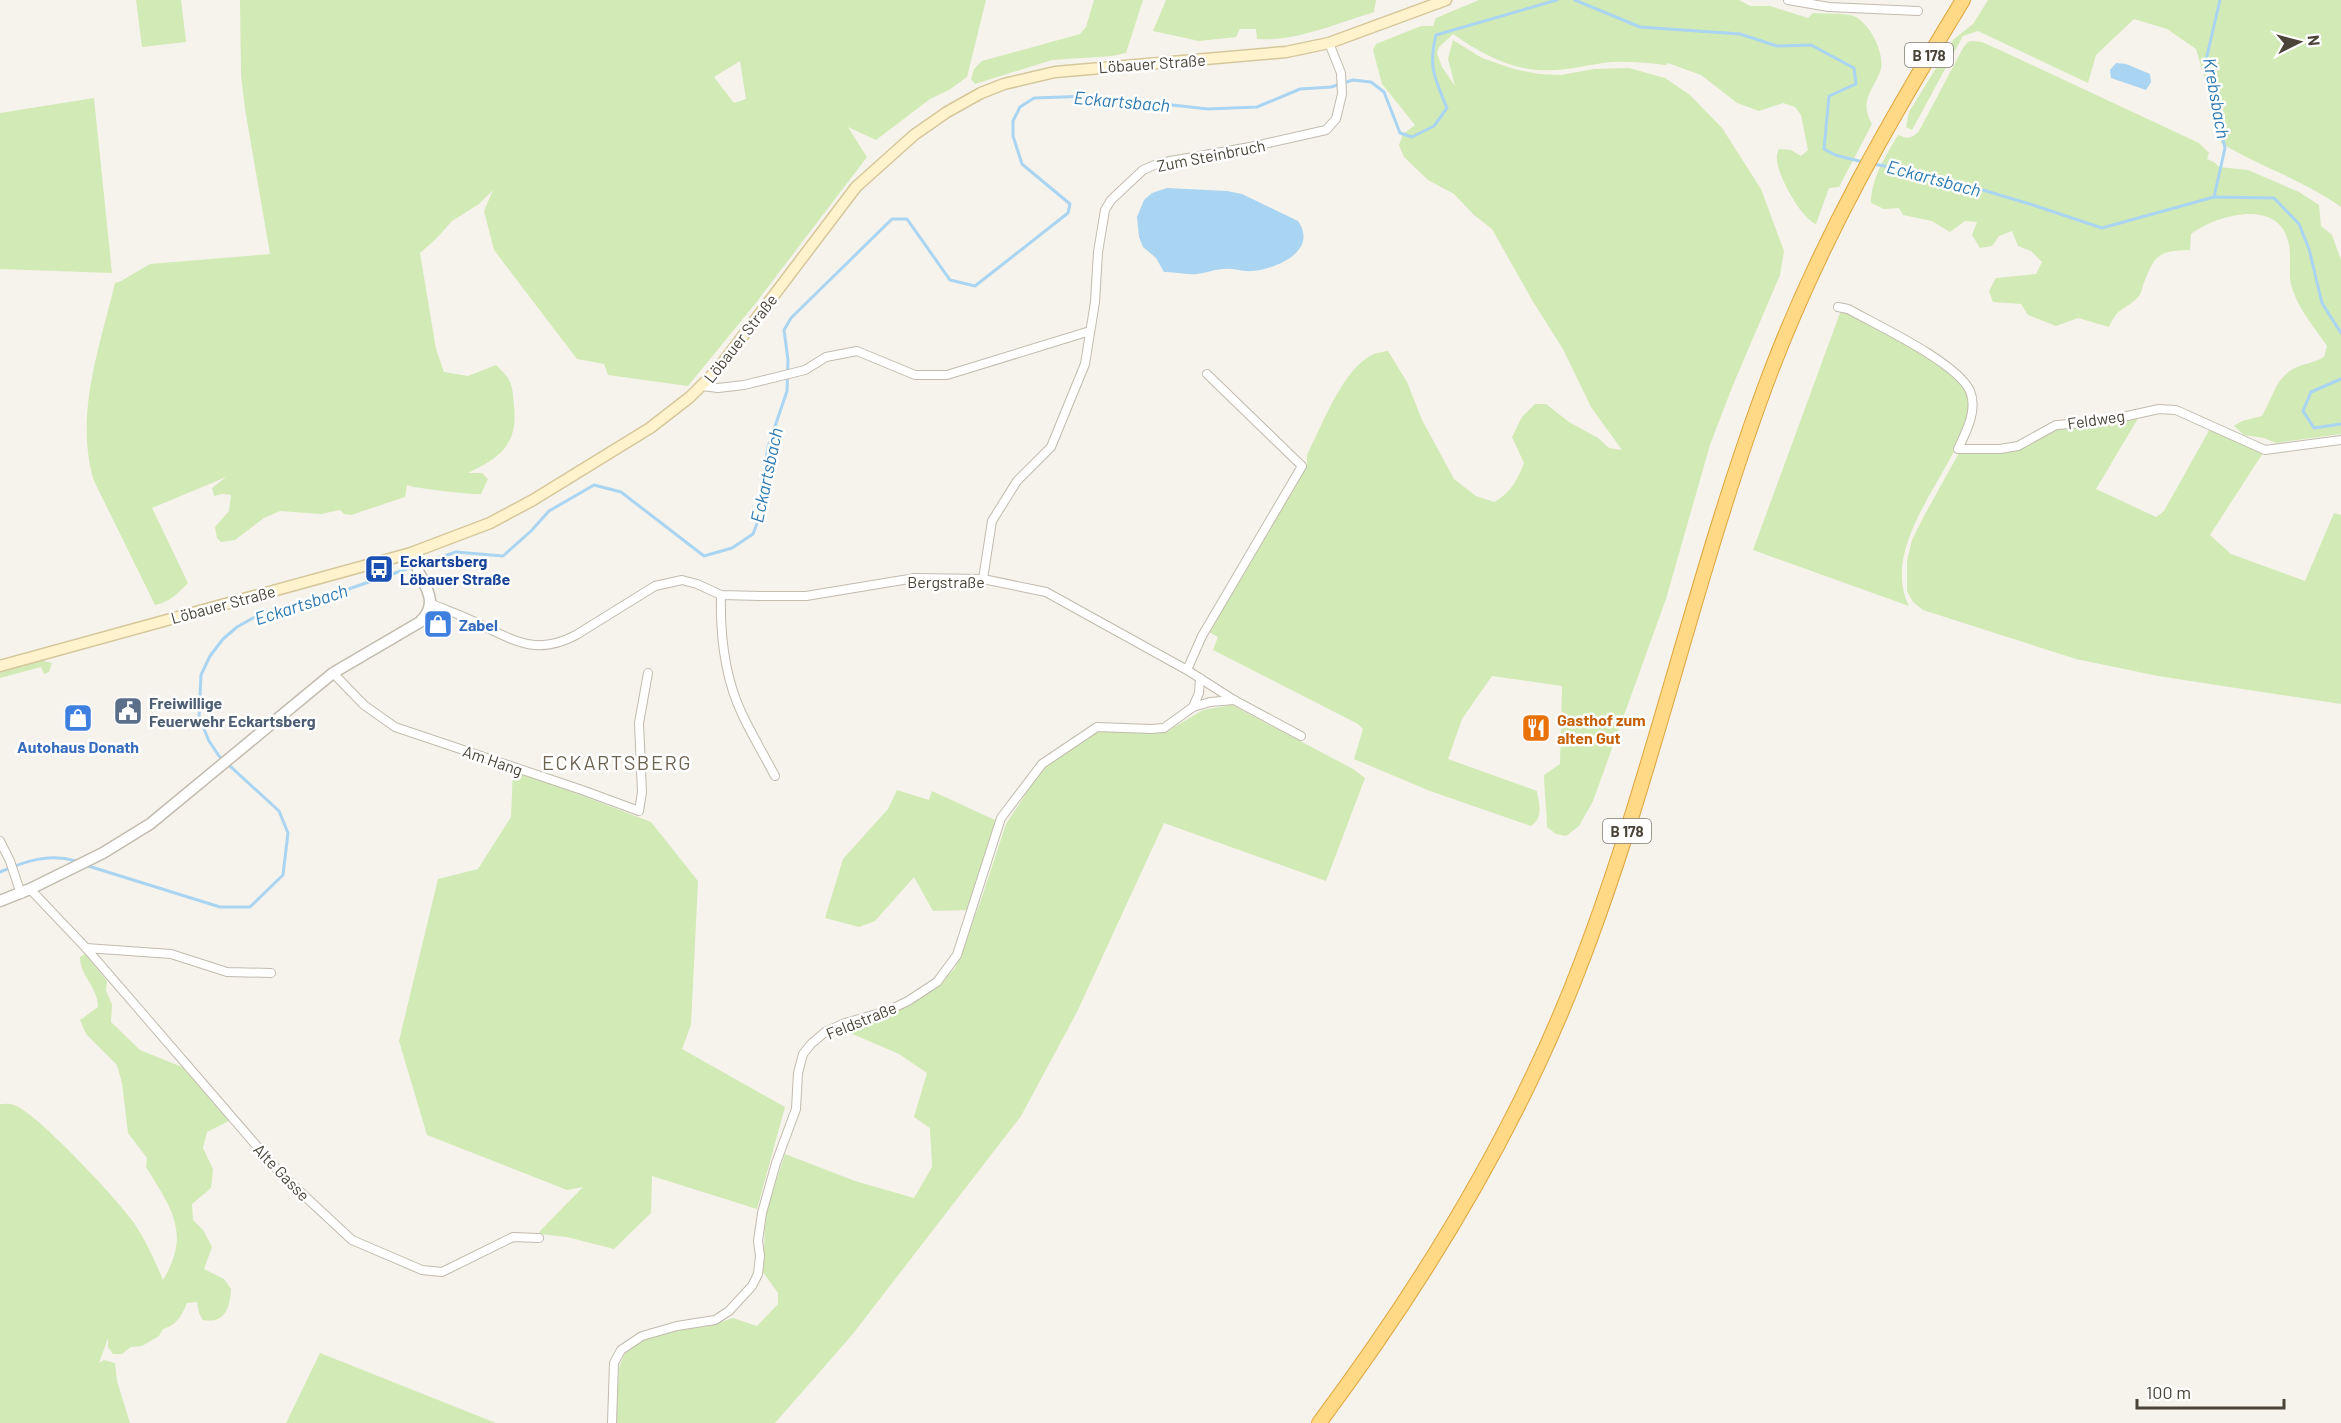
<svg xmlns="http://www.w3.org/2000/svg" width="2341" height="1423" font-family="Barlow,sans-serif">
<rect width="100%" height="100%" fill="#f6f3ec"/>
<!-- green -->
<g fill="#d2eab5" fill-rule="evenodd">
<path d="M136,0h45l5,42 -44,5z"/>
<path d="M240,0h746l-19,77 -18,13 -19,9 -54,41 -28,-13 19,30 -112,147 -67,82 -80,-11 -4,-11 -27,-5 -83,-109 -10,-39 9,-21 -14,14 -27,17 -16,18 -16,14 16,96 8,23 24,4 28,-11c17,16 16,19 18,41 4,39 -14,52 -46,67h14l6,6 -7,15c-8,1 -70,-6 -74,-9l-2,12 -54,18 -7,-1 -4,-4 -19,4 -41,-3 -16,7 -29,22 -14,2 -4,-4 -2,-11 14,-16 2,-16 -9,-1 -8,2 -2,-8 14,-11 -74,31 36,75c-11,11 -18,19 -33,22l-61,-124c-20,-65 6,-135 21,-198l6,-2 29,-17 120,-10 -25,-145 -4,-34zM740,61l6,38 -12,4 -20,-26z"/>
<path d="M1094,0h49l-17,53 -14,3 -60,4 -77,24 -4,-5 3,-10 8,-8 98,-27 6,-7z"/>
<path d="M1166,0h210l-2,12c-36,11 -79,30 -117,27l-1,-10h-16l-4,8 -37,4 -46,-10z"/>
<path d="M1479,0h260l11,6h20l38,12 5,-5c12,1 25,0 37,2 18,3 37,40 30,57 -8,20 -21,28 -8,52l-33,63 -10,1 -13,36c-15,-6 -39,-49 -39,-65 -1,-4 1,-7 2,-10l12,1 10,6 7,-6 -7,-35 -6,-8 -12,-4 -24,8 -22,-8 -36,-28 -33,-12 -2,2c-18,-2 -37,-4 -55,-3 -25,3 -49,10 -74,8 -32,-3 -58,-18 -84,-36l-14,13 -2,6 5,14 13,19 -7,-27 5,-19 29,18 32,11 25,5 22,1 33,-6 35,-1 36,10 25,17 32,33 39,61 23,62 -4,24 -47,110 -23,60 -44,154 -73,202 -14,25 -13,10 -10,-2 -9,-7c0,-17 -3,-34 -3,-52l16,-11 2,-78 -70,-10 -30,43 -14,40 89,32c2,13 7,26 -6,35l-101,-35 -76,-32 9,-30 -5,-5 -145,-74 5,-13 -9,-5 98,-166v-11c15,-29 36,-88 67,-101 5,-2 10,-2 14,-3l19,31 15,38 32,59 22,17 18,6c16,-8 24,-23 30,-39l-12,-26 10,-20 13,-13h11l23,18 29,16 11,10 13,2 -31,-43 -28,-58 -31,-49 -40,-71 -18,-14 -20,-21 -26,-14 -24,-23 -5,-12 4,-11 12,-9 -33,-41 -9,-34 3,-6 45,-18h12l3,-8z"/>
<path d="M1988,0h353v207c-37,-27 -81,-40 -120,-64v-10l-25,-84 -29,-20 -33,-10 -38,36 -8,28 -110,-52 -15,5 -51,94 -6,-3 3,-15 45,-73 19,-15z"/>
<path d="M1972,41l10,1 18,8 199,93 10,10 -2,6 7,3 5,5 29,3 51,22 20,13 2,21 11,9 9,25v174l-65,9 -12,-5 -20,-3 -10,-9 8,-5 20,-5c10,-16 13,-37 31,-47 9,-5 21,-6 31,-12l3,-11c-12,-18 -27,-35 -34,-55 -6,-16 -1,-31 -4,-46 -8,-48 -71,-31 -98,-11l-1,16c-33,1 -35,5 -47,35 -1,4 -2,9 -5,12 -13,14 -19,8 -29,30l-31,-9 -22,8 -28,-11 -7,-11 -28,-2 -4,-11 7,-13 40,-4 6,-12 -11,-11 -13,-5 -6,-15 -13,5 -7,10 -12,2 -8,-13 5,-13 -12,-1 -15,11 -18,-11 -29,-6 -4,-7 -15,1 -13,-6c0,-24 15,-48 27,-68 10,4 13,4 21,-4l44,-83 5,-6z"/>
<path d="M94,98l18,175 -112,-4v-156z"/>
<path d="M1846,312c26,15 102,52 116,73 35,52 -91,145 -53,221l-156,-56 87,-237z"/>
<path d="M2140,415l-44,74 60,28 8,-6 47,-84 52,26 -53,82 21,19 74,27 29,-68 7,2v189l-183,-28 -82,-17 -153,-49 -10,-8 -6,-11v-30l5,-21 12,-24 36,-65 38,1 53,-22z"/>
<path d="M40,660l12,3 -3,9 -5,2 -3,-7 -41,11v-7z"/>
<path d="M1232,705l121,64 12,9 -39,103 -162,-58 -87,189 -56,104 -169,219 -77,88h-159l3,-54c2,-8 5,-16 11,-21 26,-19 73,-18 103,-30l24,8 21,-22v-11l-15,-21 2,-45 2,-19 18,-54 70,27 59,17 18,-31 -2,-39 -16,-11 13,-44 -28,-19 -56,-24 46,-16 50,-30 16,-16 26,-68 25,-76 34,-52 16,-14 40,-28 70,2 37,-22z"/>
<path d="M513,769l138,53 47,59 -7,144 -9,24 103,58 -28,102 -105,-33 -1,37 -37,36 -47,-12 -28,-3 1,-3 43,-44 -16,3 -140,-55 -28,-94 39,-162 40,-10 33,-52z"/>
<path d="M897,790l32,10 3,-9 65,30 -29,89 -35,1 -19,-34 -39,44 -16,6 -34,-9 18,-59 45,-50z"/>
<path d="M85,954l22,27 -1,10 6,13 -1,18 29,28 42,17 47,54 -22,11 -4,16 10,21 -2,19 -19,16 1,16 10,10 9,17 -8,22 20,10 7,10c-1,19 -6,35 -28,31l-4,-7 -2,-11 -10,1c-5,12 -10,22 -24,26l-4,7 -17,10 -11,1 -9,7h-9l-5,-7v-9l-9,25 5,-3 11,3 2,18 13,42h-130v-319c4,0 10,-1 14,1 21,6 106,97 120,118 12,18 21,38 29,57 28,-46 9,-71 -17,-113l1,-9 -19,-25 -6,-50 -5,-18 -31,-31 -6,-14 18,-13c0,-20 -18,-31 -18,-50z"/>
<path d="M320,1353l176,70h-210z"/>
</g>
<!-- water -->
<g fill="#a9d4f2">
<path d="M2116,63l10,1 24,10 1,8 -5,8 -35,-12 -1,-8z"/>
<path d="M1167,188l60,3 15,3 56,27c21,30 -22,48 -46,50 -9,1 -18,-3 -28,-2 -9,0 -18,4 -27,5 -11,1 -23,-2 -33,-2l-8,-14 -13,-11 -4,-10 -2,-20 7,-17 8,-7z"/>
</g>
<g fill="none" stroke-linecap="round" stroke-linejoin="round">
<!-- stream -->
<g stroke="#a9d4f2" stroke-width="3">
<path d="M1575,0l65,27 100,7 37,12 34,-1 43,23 2,16 -27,12 -5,53 11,6 28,7"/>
<path d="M1873,164l53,9 107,32 69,23 112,-31 60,1 25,26 10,25 13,54 19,30"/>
<path d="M2214,197l11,-49 -19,-88 14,-60"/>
<path d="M2341,379l-30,13 -8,19 11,17 27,-4"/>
<path d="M85,865l135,42h30l33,-32 5,-42 -9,-22 -60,-55 -10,-15 -10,-24 2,-42 9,-19 13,-17 14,-12 25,-14 75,-20 119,-41 47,4 28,-25 18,-20 45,-26 27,7 83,64 28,-8 21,-14 8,-21 1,-30 6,-36 19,-56 1,-31 -4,-30 7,-12 101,-99h15l43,61 25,6 93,-73 2,-9 -48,-40 -9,-28v-15l7,-14 14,-9 57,-2 117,13 49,-2 43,-18 31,-2 22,-7 18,2 13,10 16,41 12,4 22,-11 13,-18c-12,-29 -19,-41 -11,-73l121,-35"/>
<path d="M0,872c26,-11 48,-19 76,-11"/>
</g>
<!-- minor casing -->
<g stroke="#c2bbae" stroke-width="10">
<g id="minor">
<path d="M1788,0l41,7 89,4"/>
<path d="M1838,307l10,2c29,16 110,54 122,82 8,19 -4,41 -12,58h42l18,-3 38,-21 44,-3 59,-13 17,1 89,40 76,-10"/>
<path d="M702,386l16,2 26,-3 61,-15 21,-13 31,-6 58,24h32l143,-44"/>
<path d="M983,579l9,-58 25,-40 34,-34 34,-83 10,-62 3,-50 7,-42 6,-10 32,-30 16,-7 91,-16 76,-17 10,-11 6,-25 -1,-21 -12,-30"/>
<path d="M721,595c-1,39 4,83 21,119 10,21 22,41 33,62"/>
<path d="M432,604c14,6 29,11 43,18 37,17 60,35 101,13l79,-49 27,-6 15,4 24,11 39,1h46l109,-18 68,1 63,13 141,78 47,30 67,36"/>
<path d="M1187,670l15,-34 100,-170 -95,-92"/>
<path d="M333,673l31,32 31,22 187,63 57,21 3,-19 -3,-69 9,-50"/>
<path d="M1193,707l6,-14 1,-15"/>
<path d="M0,841l10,20 11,33"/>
<path d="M30,889l56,59 195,226 71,66 70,30 20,2 71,-35 26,1"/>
<path d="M86,948l85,6 56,18 44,1"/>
<path d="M612,1423l2,-60 7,-13 21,-14 35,-10 38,-6 14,-9 23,-25 6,-12 2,-18 -2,-15 4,-28 14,-50 20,-54 2,-36 5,-19 8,-10 14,-12 20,-9 42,-12 21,-10 29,-19 20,-27 44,-137 41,-54 55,-37 54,2 13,-1 29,-21 17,-5 24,-2"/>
</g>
</g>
<!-- tertiary casing -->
<g stroke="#c2bbae" stroke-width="13">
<path id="tertiary" d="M0,901l30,-12 73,-36 47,-29 183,-151 87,-51c18,-17 8,-32 -2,-51"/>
</g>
<!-- secondary casing -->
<g stroke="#d6c79b" stroke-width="13">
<path id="secondary" d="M0,666l411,-113 79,-30 43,-23 117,-72 40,-31 28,-28 138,-182 58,-52 33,-23 34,-19 23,-9 51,-12 231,-20 43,-9 117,-43"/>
</g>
<!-- trunk casing -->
<g stroke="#e0a43c" stroke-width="16">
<path id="trunk" d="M1319,1423c107,-143 201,-297 264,-465 73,-192 115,-395 188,-587 51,-133 118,-250 192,-371"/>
</g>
<!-- minor -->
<use href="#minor" stroke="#fff" stroke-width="8"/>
<!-- tertiary -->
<use href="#tertiary" stroke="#fff" stroke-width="10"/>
<!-- secondary -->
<use href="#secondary" stroke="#fff3cd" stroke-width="10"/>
<!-- trunk -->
<use href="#trunk" stroke="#ffd985" stroke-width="14"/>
</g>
<!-- icons -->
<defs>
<g id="bus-square" transform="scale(1.5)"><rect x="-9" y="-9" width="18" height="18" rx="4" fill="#1a4fb4" stroke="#fff"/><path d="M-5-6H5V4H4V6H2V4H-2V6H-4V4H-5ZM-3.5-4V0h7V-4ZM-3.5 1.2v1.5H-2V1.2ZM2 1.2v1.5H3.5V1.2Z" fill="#fff"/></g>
<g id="shop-square" transform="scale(1.5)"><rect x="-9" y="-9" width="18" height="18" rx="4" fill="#3f7fe0" stroke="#fff"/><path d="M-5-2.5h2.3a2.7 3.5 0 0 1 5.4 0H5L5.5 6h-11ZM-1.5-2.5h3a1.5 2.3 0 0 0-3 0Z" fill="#fff"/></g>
<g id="civic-square" transform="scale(1.5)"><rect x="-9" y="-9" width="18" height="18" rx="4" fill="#5c6f8a" stroke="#fff"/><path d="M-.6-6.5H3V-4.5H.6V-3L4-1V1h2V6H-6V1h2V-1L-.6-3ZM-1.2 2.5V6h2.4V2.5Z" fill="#fff"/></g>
<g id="restaurant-square" transform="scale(1.5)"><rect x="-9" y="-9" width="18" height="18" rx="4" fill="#e8710a" stroke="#fff"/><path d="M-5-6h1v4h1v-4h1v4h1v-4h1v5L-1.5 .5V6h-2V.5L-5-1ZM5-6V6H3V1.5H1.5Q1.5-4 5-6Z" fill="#fff"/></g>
</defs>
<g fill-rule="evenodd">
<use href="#bus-square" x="379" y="569"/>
<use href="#shop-square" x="438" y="624"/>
<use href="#civic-square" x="128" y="711"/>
<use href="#shop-square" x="78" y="718"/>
<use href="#restaurant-square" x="1536" y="728"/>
</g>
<g text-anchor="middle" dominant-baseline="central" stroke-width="5" stroke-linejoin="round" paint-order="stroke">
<!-- shield labels -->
<g fill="#fff" stroke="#817c74" stroke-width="1.5">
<rect x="1905" y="43" width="48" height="24" rx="4.5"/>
<rect x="1603" y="819" width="48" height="24" rx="4.5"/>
</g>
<g font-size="15" font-weight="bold" fill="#4b4439">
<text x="1929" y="55">B 178</text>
<text x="1627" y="831">B 178</text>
</g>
<!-- street labels -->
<g font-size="16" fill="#4b4439" stroke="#fff">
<text transform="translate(1152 63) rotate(-4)">Löbauer Straße</text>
<text transform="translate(1211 155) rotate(-11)">Zum Steinbruch</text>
<text transform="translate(740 338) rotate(-52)">Löbauer Straße</text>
<text transform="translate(2096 419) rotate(-8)">Feldweg</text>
<text x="946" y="581">Bergstraße</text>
<text transform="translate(223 604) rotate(-15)">Löbauer Straße</text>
<text transform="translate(493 760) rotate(19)">Am Hang</text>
<text transform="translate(861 1020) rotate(-22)">Feldstraße</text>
<text transform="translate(282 1172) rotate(46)">Alte Gasse</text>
</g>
<!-- transit labels -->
<g font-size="16" font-weight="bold" fill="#164399" stroke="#fff" text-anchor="start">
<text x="400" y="560">Eckartsberg<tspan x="400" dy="18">Löbauer Straße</tspan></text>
</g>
<!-- shop labels -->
<g font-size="16" font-weight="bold" fill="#366cbe" stroke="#fff" text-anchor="start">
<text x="459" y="624">Zabel</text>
<text x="78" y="746" text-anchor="middle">Autohaus Donath</text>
</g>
<!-- service labels -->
<g font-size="16" font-weight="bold" fill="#4e5e75" stroke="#fff" text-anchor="start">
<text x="149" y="702">Freiwillige<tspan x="149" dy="18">Feuerwehr Eckartsberg</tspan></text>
</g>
<!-- food labels -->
<g font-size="16" font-weight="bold" fill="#c56008" stroke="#fff" text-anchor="start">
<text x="1557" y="719">Gasthof zum<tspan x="1557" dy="18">alten Gut</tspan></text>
</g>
<!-- water labels -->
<g font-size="18" font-style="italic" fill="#2e7ab2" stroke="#fff">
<text transform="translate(2217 98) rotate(80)">Krebsbach</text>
<text transform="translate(1122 101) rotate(5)">Eckartsbach</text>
<text transform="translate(1934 178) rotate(15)">Eckartsbach</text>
<text transform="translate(766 475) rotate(-78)">Eckartsbach</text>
<text transform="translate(301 604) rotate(-18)">Eckartsbach</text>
</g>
<!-- quarter labels -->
<g font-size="20" letter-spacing="1.5" fill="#6e6250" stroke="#fff">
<text x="617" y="762">ECKARTSBERG</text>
</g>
</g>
<!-- north arrow -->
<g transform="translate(2299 42) rotate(84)" stroke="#ffffff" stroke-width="4.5" paint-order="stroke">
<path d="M0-4.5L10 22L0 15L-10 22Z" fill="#4b4439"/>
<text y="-9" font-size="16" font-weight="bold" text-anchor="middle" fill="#4b4439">N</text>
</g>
<!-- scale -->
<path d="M2137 1399v9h147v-9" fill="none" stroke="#4b4439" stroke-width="3"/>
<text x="2146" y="1399" font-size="18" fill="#4b4439" stroke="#ffffff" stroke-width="4.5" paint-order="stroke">100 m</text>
</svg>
